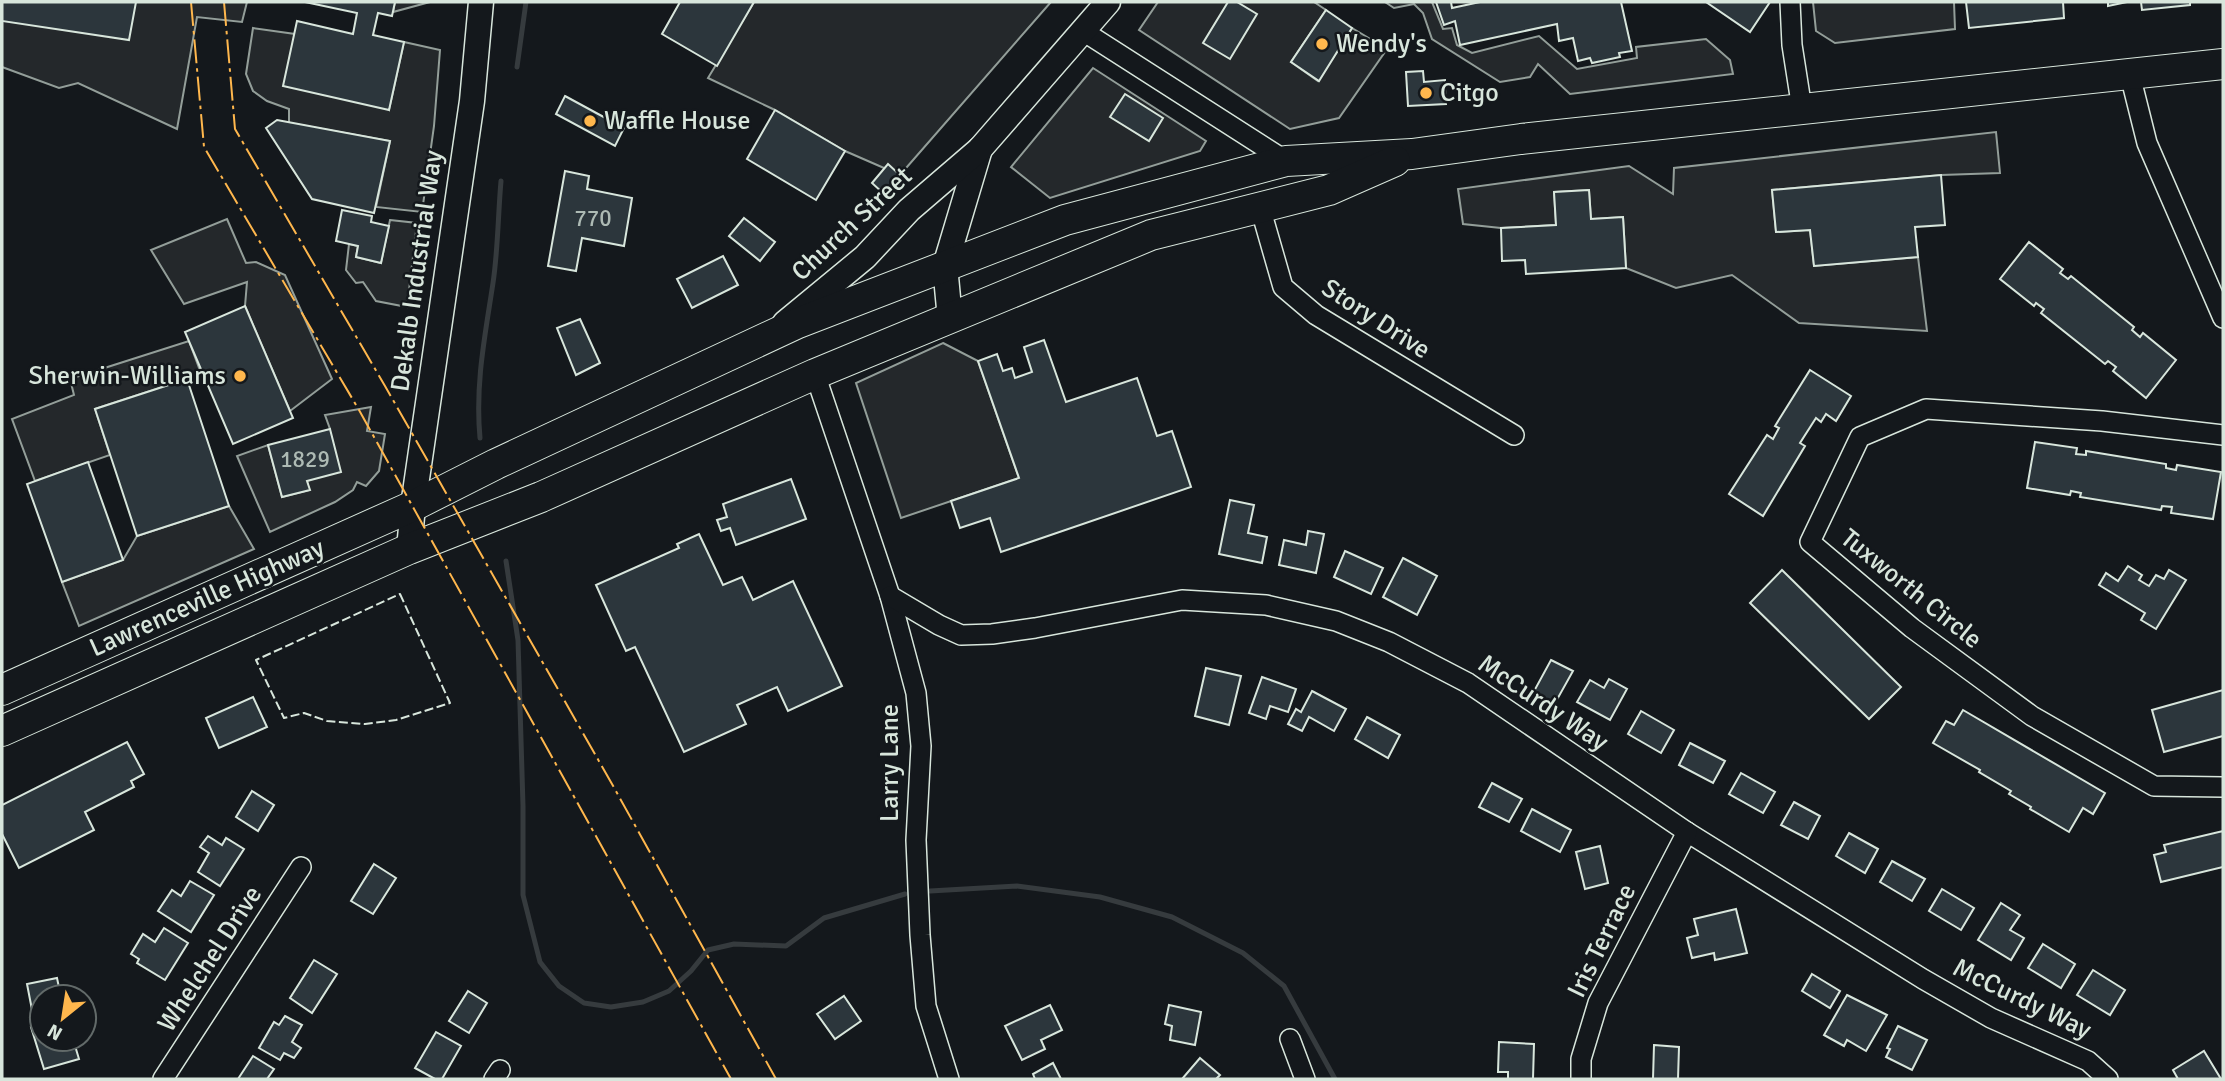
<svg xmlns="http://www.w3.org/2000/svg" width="2225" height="1081" font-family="Signika,sans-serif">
<rect width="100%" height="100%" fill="#14181c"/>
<!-- parking -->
<g fill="#24282b" stroke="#939e99" stroke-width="2">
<path d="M2,2h245l-5,20 -45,-5 -20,112 -99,-46 -19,5 -57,-21z"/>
<path d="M395,2h35l-37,10z"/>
<path d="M754,2h297l-151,173 -55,-24 -70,-41 -67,-32z"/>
<path d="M1158,2h156l12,8 -35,52 27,19 34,-53 35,21 -48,69 -49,11 -151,-99z"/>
<path d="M1385,2h47l11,27 9,-1 5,17 15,8 67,-17 38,33 60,-11 -1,-11 70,-8 24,21 3,14 -163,20 -32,-30 -8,13 -30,5 -68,-43 -9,-26 -9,-9 -20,4z"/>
<path d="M1813,2h141l1,27 -120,14 -19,-12z"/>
<path d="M253,28l42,6 94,76 15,-68 36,8 -6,76 -12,86 -46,-5 14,-66 -101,-18v-14l-22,-8 -14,-10 -7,-17z"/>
<path d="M1093,68l113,73 -6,10 -150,47 -39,-31z"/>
<path d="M1996,132l4,41 -59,2 -169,15 4,42 34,-2 4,36 104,-9 9,74 -128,-8 -67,-48 -56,13 -50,-20 -3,-51 -32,2 -2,-29 -35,2 2,33 -55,3 -38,-4 -5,-35 171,-23 44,28 1,-26z"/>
<path d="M227,219l19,44 10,-1 29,13 47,104 -42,32 -45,-105 2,-24 -63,22 -33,-54z"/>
<path d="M390,220l27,3 -10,84 -31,-6 -13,-19 -7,1 -10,-13 3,-26 9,2 -2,11 25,6z"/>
<path d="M189,341l13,35 -15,3 -92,30 15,46 -75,26 -23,-62 62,-24 -4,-16z"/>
<path d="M943,343l35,18 41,117 -118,40 -45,-135z"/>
<path d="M371,407l-4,24 18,3 -6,37 -13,15 -9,-4 -4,8 -18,12 -65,30 -33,-76 31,-11 14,52 27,-7 -2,-9 23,-52 -5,-14z"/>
<path d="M229,506l25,43 -175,77 -17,-44 61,-22 14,-24z"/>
</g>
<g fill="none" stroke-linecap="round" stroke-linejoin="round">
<!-- stream -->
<g stroke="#363b3e" stroke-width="5">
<path d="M517,67l9,-65"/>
<path d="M480,438c-5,-54 5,-102 13,-155 5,-33 5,-68 8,-102"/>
<path d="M506,561l12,79 5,166v89l17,67 19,24 25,17 27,4 32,-5 26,-11 22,-20 17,-21 26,-6 52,2 38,-28 81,-24"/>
<path d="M930,891l87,-5 83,11 72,20 71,36 41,33 51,93"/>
</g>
</g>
<!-- building -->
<g fill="#2c363c" stroke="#d8e6dc" stroke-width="2">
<path d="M2,2h134l-7,38 -127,-19z"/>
<path d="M305,2h90l-3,14 -14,-3 -5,22 31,7 -15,68 -106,-24 14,-65 56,13 4,-21z"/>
<path d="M680,2h74l-37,64 -55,-32z"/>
<path d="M1228,2h9l20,12 -27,45 -27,-16z"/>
<path d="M1436,2h15l1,6 28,-6h141l11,49 -13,2 1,4 -28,6 -2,-5 -12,3 -5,-23 -14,3 -2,-17 -97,21 -5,-24 -11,4z"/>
<path d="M1706,2h64l-20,30z"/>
<path d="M1966,2h97l1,16 -95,10z"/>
<path d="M2108,2h19l-19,4z"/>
<path d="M2141,2h49v3l-48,5z"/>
<path d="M1326,10l26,18 -33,53 -28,-19z"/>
<path d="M1423,71l1,11 21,-2 1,24 -38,2 -2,-34z"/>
<path d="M1125,94l38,24 -14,23 -39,-24z"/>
<path d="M565,96l59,32 -9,18 -59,-32z"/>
<path d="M775,110l70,41 -29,49 -69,-41z"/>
<path d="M277,120l113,21 -16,72 -62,-14 -46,-71z"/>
<path d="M888,164l12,11 -16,19 -12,-11z"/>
<path d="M565,171l24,5 -2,13 45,9 -8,48 -42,-8 -6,33 -28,-5z"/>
<path d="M1941,175l4,50 -30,2 3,30 -104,9 -4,-36 -34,2 -4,-42z"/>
<path d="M1589,190l2,29 32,-2 3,51 -100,6 -1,-14 -23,1 -1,-33 55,-3 -2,-33z"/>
<path d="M342,210l30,6 -1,6 18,4 -8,37 -25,-6 2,-11 -22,-5z"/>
<path d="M744,218l31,24 -15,19 -31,-25z"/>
<path d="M2029,242l34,27 -3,4 8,6 3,-3 63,51 -2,3 8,7 3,-4 33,27 -30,38 -33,-27 3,-4 -8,-6 -3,3 -64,-51 3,-4 -8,-6 -2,3 -34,-27z"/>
<path d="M723,256l15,29 -46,23 -15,-29z"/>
<path d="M245,306l48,112 -60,26 -48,-112z"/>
<path d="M580,319l20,44 -24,12 -19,-47z"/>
<path d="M1044,340l22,62 71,-24 20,58 15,-5 19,56 -190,65 -11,-34 -30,10 -9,-27 68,-23 -41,-117 19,-7 6,17 9,-3 3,10 17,-6 -8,-25z"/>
<path d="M1810,370l41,26 -15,25 -10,-7 -5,8 -5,-4 -16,25 5,3 -42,70 -34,-22 38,-59 6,4 6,-11 -4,-2z"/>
<path d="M187,379l42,127 -92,30 -42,-127z"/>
<path d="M330,429l11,43 -34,9 3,9 -28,7 -14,-52z"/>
<path d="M2035,442l42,6 -1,6 10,1v-4l80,13v4l10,2 1,-5 44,7 -8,47 -42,-6 1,-6 -10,-1 -1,4 -81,-13 1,-4 -10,-2 -1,4 -43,-7z"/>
<path d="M88,462l35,98 -61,22 -35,-98z"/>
<path d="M791,479l15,40 -70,26 -6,-17 -9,3 -4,-11 10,-3 -4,-13z"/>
<path d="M1230,500l24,5 -6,28 19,4 -5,26 -43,-9z"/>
<path d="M1308,531l16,3 -8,39 -37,-8 5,-25 22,5z"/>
<path d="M699,534l24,51 19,-8 11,23 40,-19 49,105 -54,25 -11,-24 -40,18 9,19 -62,28 -49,-105 -9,4 -30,-66 83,-37 -2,-4z"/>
<path d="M1345,551l38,17 -12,26 -37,-17z"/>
<path d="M1403,558l34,18 -20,39 -34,-18z"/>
<path d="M2128,566l14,9 -3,5 10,6 7,-11 8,4 5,-9 17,10 -30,49 -15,-9 4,-7 -46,-28 7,-12 12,8z"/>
<path d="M1782,570l119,117 -32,32 -119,-116z"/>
<path d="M1551,660l22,11 -19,34 -21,-12z"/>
<path d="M1206,668l35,8 -12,49 -34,-9z"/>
<path d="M1262,677l34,12 -8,23 -18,-6 -4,13 -17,-6z"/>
<path d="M1609,679l18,10 -17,31 -33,-18 13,-22 14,8z"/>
<path d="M2223,690v46l-59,16 -12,-42z"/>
<path d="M1312,691l34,18 -12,22 -25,-14 -7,14 -14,-7 8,-15 5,3z"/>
<path d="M253,697l14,30 -48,21 -13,-30z"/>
<path d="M1963,710l142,83 -12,21 -10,-6 -14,24 -39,-23 1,-2 -22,-13 2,-3 -32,-19 1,-2 -47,-27 13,-22 8,4z"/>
<path d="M1641,711l33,19 -13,23 -33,-19z"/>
<path d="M1367,717l33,18 -12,23 -33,-19z"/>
<path d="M127,742l17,32 -13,7 3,6 -49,25 9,18 -75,38 -17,-34v-29z"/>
<path d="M1690,743l35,18 -12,22 -34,-18z"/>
<path d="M1741,773l34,19 -12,21 -34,-19z"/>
<path d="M1492,783l30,16 -13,23 -30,-15z"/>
<path d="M252,791l22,14 -16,26 -22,-14z"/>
<path d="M1794,802l26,14 -12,23 -27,-14z"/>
<path d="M1532,809l39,21 -11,22 -39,-21z"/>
<path d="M2223,831v36l-62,15 -7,-27 12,-3 -2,-7z"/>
<path d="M1849,833l29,16 -13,24 -29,-17z"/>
<path d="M208,836l14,9 4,-7 18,11 -24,37 -22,-14 11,-19 -9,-6z"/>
<path d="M1600,846l8,37 -23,6 -9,-37z"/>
<path d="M1892,861l33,18 -13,22 -32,-19z"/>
<path d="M374,864l22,14 -23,36 -22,-13z"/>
<path d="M190,881l24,14 -23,37 -33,-21 14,-21 9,6z"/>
<path d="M1942,889l32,19 -13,22 -32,-19z"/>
<path d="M2001,903l19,12 -10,15 14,8 -13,22 -33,-20z"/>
<path d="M1736,909l11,44 -32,7 -1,-7 -22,5 -5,-20 11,-3 -4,-16z"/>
<path d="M164,928l24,15 -23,37 -28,-17 2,-4 -8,-5 12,-20 12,8z"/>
<path d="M2043,944l32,20 -14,24 -33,-20z"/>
<path d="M314,960l23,14 -25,39 -22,-15z"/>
<path d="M2093,970l32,20 -15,25 -33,-20z"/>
<path d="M1812,974l28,17 -10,17 -28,-17z"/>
<path d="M57,978l4,19h-19v16l-9,2 -6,-31z"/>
<path d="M468,991l19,12 -18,30 -20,-12z"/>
<path d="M1847,995l40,20 -21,36 -19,-11 -3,6 -20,-11z"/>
<path d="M844,996l17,25 -26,18 -18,-25z"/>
<path d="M1050,1005l12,25 -21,10 4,9 -23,11 -17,-34z"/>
<path d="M1169,1005l32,7 -6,33 -25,-5 2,-14 -7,-2z"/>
<path d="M285,1016l17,9 -10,17 9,6 -7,10 -10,-5 -4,7 -21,-12 15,-26 5,3z"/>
<path d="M42,1023v16h31l6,20 -35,10 -13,-42z"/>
<path d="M1898,1026l29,14 -15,30 -26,-13 4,-8 -3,-1z"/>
<path d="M436,1032l25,14 -19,33h-7l-20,-11z"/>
<path d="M1499,1042l35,2 -1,35h-25v-7h-10z"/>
<path d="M1654,1045l25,2 -1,32h-25z"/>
<path d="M2204,1051l17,28h-43l-5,-9z"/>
<path d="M253,1056l21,13 -7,10h-29z"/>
<path d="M1200,1058l20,17 -4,4h-34z"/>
<path d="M1053,1063l8,16h-26l-2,-5z"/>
</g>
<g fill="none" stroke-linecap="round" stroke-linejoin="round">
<!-- minor casing -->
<g stroke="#d8e6dc" stroke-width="22">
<g id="minor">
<path d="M1790,2l2,43 10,64"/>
<path d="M1083,31l203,130"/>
<path d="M2130,75l17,68 76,175"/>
<path d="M1260,207l23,80 33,28 198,120"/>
<path d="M815,374l75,222 26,97 5,53 -5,94 4,95 6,71 23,73"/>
<path d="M2223,435l-121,-14 -176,-12 -66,28 -50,105 102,86 120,88 122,70 69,1"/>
<path d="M890,596l49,29 22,10 31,-1 43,-6 147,-28 84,5 70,16 53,21 79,41 219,149 236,147 68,39 97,43 20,18"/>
<path d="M1290,1039l15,40"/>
<path d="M163,1079l138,-212"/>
<path d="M494,1079l6,-9"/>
<path d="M1581,1079v-20l17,-56 89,-171"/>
</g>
</g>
<!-- major casing -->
<g stroke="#d8e6dc" stroke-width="27">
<g id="major">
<path d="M950,319l-5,-53 35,-117"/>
<path d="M785,323l80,-66 44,-47 71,-61 128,-147"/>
<path d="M409,549l4,-43 59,-405 9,-99"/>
</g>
</g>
<!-- highway casing -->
<g stroke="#d8e6dc" stroke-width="32">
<g id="highway">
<path d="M2,690l411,-184 83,-42 302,-141 267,-103 221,-59 126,-7 109,-15 702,-75"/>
<path d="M2,731l407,-182 132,-52 274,-123 336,-139 178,-45 66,-29"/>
</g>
</g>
<!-- minor -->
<use href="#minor" stroke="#14181c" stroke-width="19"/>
<!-- major -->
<use href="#major" stroke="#14181c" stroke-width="24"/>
<!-- highway -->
<use href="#highway" stroke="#14181c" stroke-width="30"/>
<!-- fence -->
<path stroke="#d8e6dc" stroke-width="2" stroke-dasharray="9 3.5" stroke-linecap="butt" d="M400,594l50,109 -54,17 -31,4 -38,-3 -23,-8 -20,5 -28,-58z"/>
<!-- power -->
<g stroke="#ffb74d" stroke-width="2" stroke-dasharray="24 5 3.5 5" stroke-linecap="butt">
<path d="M191,2l13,145 155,263 372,669"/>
<path d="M224,2l11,127 150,257 227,398 164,295"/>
</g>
</g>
<!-- markers -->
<g fill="#ffb74d" stroke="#14181c" stroke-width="2.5">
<circle cx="1322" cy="44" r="7"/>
<circle cx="1426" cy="93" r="7"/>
<circle cx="590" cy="121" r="7"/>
<circle cx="240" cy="376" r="7"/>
</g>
<g text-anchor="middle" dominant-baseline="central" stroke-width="5" stroke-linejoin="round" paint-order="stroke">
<!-- number labels -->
<g font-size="23" fill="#adbab4">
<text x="593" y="218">770</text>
<text x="305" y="459">1829</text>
</g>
<!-- poi labels -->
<g font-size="26" fill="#d8e6dc" stroke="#14181c" text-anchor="start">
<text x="1336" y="44">Wendy's</text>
<text x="1440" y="93">Citgo</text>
<text x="604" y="121">Waffle House</text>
<text x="226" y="376" text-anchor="end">Sherwin-Williams</text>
</g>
<!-- street labels -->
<g font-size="26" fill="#d8e6dc" stroke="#14181c">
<text transform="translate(852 224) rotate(-43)">Church Street</text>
<text transform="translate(417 271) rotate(-82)">Dekalb Industrial Way</text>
<text transform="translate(1376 319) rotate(33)">Story Drive</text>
<text transform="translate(1911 589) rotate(39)">Tuxworth Circle</text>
<text transform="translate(207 598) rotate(-24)">Lawrenceville Highway</text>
<text transform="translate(1543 703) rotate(34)">McCurdy Way</text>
<text transform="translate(890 763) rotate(-90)">Larry Lane</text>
<text transform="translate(1602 941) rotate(-64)">Iris Terrace</text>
<text transform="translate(210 959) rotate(-57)">Whelchel Drive</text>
<text transform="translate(2022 999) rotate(26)">McCurdy Way</text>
</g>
</g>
<!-- border -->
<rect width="2225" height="1081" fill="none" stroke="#d8e6dc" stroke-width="7"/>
<!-- north arrow -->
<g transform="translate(63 1018) rotate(210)"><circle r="33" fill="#14181c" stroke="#626a69" stroke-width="2"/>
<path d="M0-5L12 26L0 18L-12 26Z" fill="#ffb74d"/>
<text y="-10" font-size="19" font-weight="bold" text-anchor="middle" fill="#d8e6dc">N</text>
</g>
</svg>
